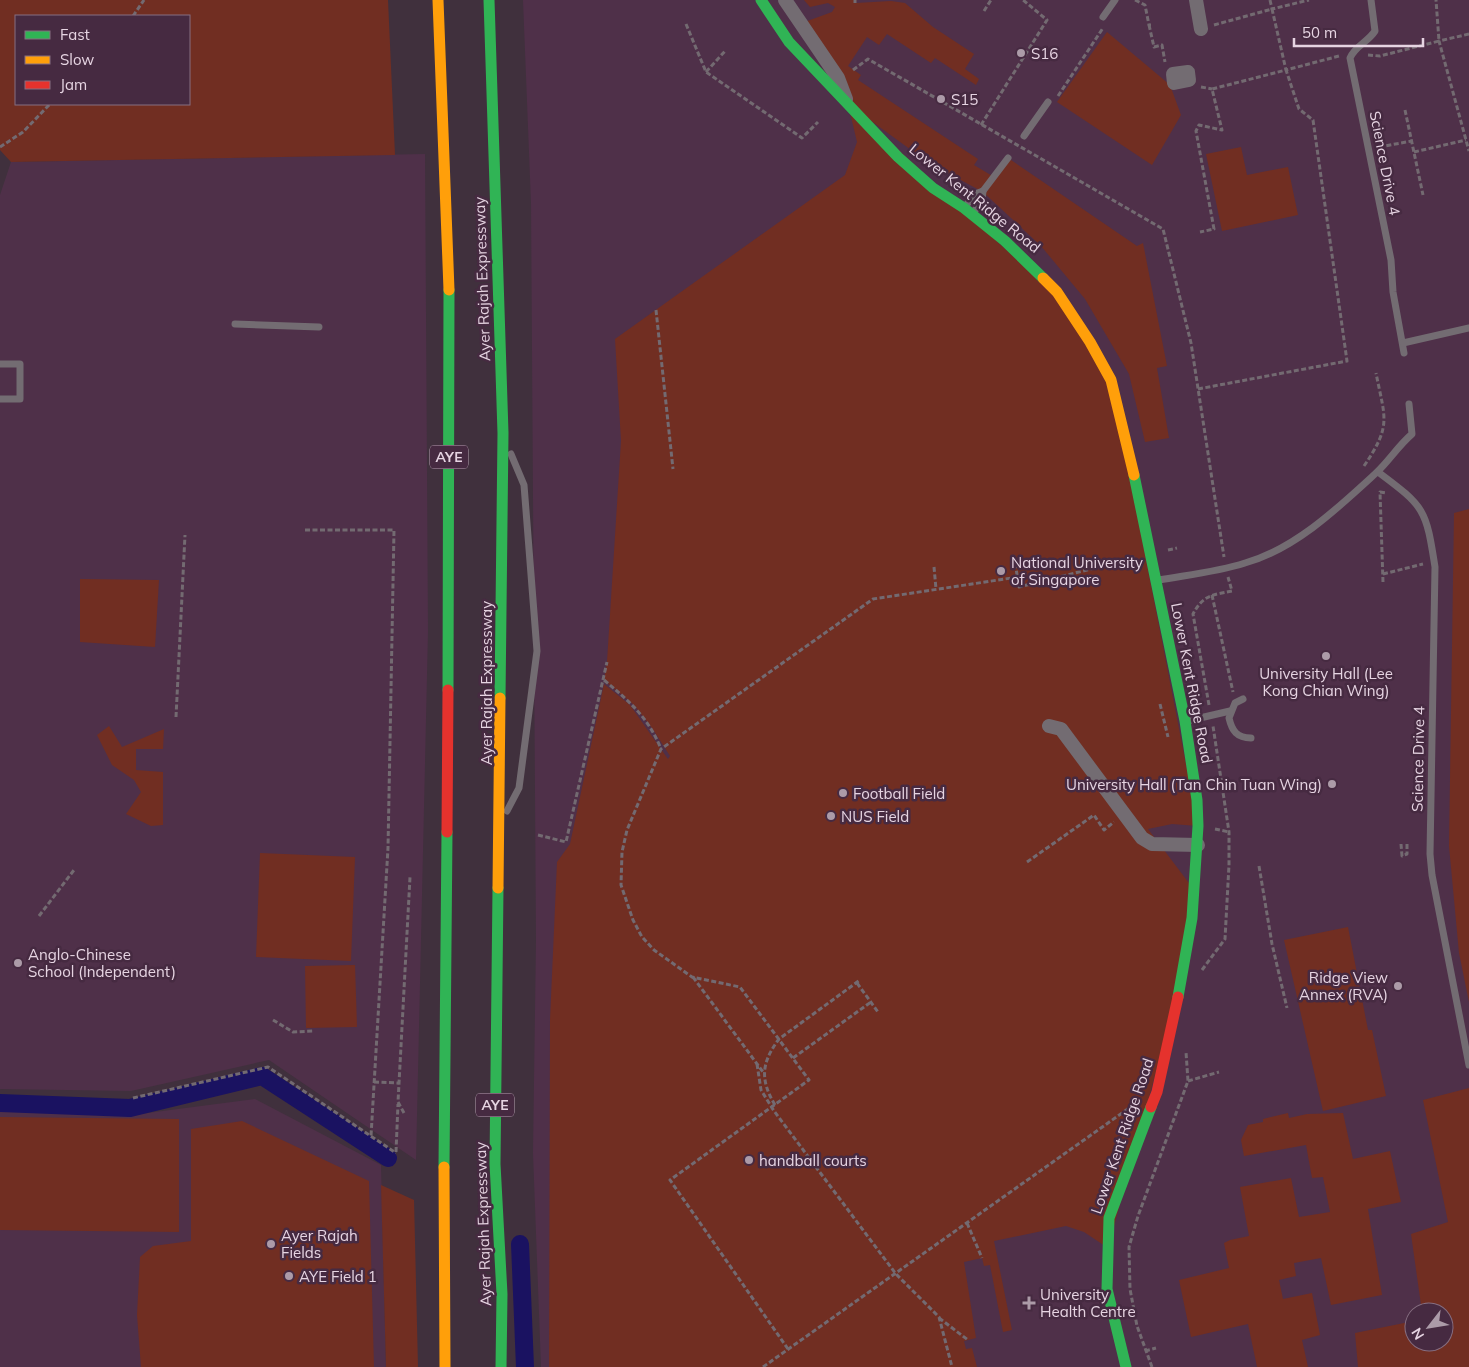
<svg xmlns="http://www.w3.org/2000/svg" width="1469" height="1367" font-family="Mulish,sans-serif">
<rect width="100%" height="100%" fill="#40303d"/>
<!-- built -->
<g fill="#4f3049" fill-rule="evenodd">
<path d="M523,0h946v1367h-928l-8,-214 3,-213 -5,-737zM1414,1312h30v30h-30z"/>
<path d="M425,154l3,477 -12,529 -147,-100 -138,31 -131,-2v-894l11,-33z"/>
<path d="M255,1099l126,66 5,202h-386v-256l132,4z"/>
</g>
<!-- green -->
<g fill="#712e22" fill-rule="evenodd">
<path d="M0,0h388l7,155 -384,7 -11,-12zM16,16h173v88h-173z"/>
<path d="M804,0h53l-1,3 35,-2 14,2 28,24 41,27 -9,15 14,10 -3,6 -41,-27 -4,5 -44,-29 -8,11 -12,-8 -19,29 13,9 -3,5 120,79 -4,6 20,12 14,-19 129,88 6,-3 24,123 -10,2 12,70 -24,4 -16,-68 -44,-75 -44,-53 -58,-54 -54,-29 -77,-56 217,201 42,72 87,446 -26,-2 -24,5 44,58 -7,78 -77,283 -24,-16 -18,-6 -72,15 18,89 -9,2 -13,-67 -6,1 -2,-8 -18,4 12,76 -12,3 2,8 6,-1 5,19h-428l1,-347 7,-158 13,-18 34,-160 26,21 38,54 2,-3 -18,-28 -18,-23 -30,-25 3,-18 14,-221 -6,-102 230,-164 12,-33 -9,-38 -46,-81 30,-11 3,-5 -7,-4 -18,4z"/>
<path d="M1107,32l63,53 11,30 -29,50 -95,-63z"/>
<path d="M1241,147l6,28 41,-8 10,48 -76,16 -16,-77z"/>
<path d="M1469,509v493l-10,-49 -10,-107 5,-333z"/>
<path d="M80,579l79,1 -4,67 -75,-5z"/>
<path d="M109,726l13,21 42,-18 -1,20h-27v21l27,2v53l-12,1 -25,-12 15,-22 -7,-12 -22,-15 -15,-30z"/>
<path d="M260,853l95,4 -4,104 -95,-4z"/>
<path d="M1348,927l20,103h4l14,66 -63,15 -39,-171z"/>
<path d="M355,965l2,62 -51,1 -1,-62z"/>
<path d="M1469,1088v279h-111l-3,-34 59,-12v21h30v-30h-22l-11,-78 37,-12 -25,-122z"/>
<path d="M1288,1113l1,5 18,-4 36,-1 10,46 37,-8 11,51 -33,7 14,86 -51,10 -10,-47 -27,5 2,13 -17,4 4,19 29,-6 8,42 -18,5 6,27h-51l-9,-43 -57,13 -12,-57 50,-12 -5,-25 6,-3 19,-4 -9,-49 51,-9 8,39 31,-5 -7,-35 -11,1 -6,-33 -62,11 -3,-16 7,-15 15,-3v-3z"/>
<path d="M0,1117l179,2v113l-179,-2z"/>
<path d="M242,1121l127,60 5,186h-233l-4,-52 3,-58 13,-11 38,-5v-112z"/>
<path d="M381,1185l33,15 4,167h-32z"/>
</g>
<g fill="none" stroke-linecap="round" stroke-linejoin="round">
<!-- canal -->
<g stroke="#1a1261" stroke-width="18">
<path d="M0,1103l130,5 132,-32 126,82"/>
<path d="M520,1244l5,123"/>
</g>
<!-- path -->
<g stroke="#736a71" stroke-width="3" stroke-dasharray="5 2.5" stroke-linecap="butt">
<path d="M855,0v3"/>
<path d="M1135,0l10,5 4,20h2"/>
<path d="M1270,0l2,9 37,-9"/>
<path d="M984,11l7,-11"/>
<path d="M133,16l11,-16"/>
<path d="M686,24l20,48 96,66 16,-16"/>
<path d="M1149,25l5,22 8,-2 3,17"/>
<path d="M1214,25l58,-16 14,61 53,-14"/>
<path d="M1469,34l-30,7 30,110"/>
<path d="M1368,55l12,1 59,-15 -3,-41"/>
<path d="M853,70l15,-11 295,170 28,114 33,214"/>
<path d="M706,72l20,-22"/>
<path d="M1201,87l11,2"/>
<path d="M1058,96l45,-68"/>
<path d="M1405,110l18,85"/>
<path d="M981,125l66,-105 -24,-20"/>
<path d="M0,147l23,-15 27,-28"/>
<path d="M1379,147l33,-6"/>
<path d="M1414,152l52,-12"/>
<path d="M656,310l17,159"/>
<path d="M1198,389l149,-28 -34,-241 -14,-11 -13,-39 -74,19 10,41 -23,-5 -3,6 18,98 -14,3"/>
<path d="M1364,466c28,-41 21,-47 12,-93"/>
<path d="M305,530h89l-6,318 -17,288"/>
<path d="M1168,550l9,-2"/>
<path d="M1014,556l5,31 116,-29"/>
<path d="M934,567l2,22"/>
<path d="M1383,574l40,-10"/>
<path d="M1383,582l-3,-90 6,1"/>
<path d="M1212,595l21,97"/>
<path d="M604,680c26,22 44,37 57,69"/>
<path d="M1160,704l8,33"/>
<path d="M1209,705l-16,-91c10,-19 19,-19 39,-23l-4,-14"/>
<path d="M176,717l9,-182"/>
<path d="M1215,829l14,3"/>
<path d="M538,835l28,7 41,-180"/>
<path d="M1401,844l1,12 5,-2v-10"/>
<path d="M1027,862l67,-47 10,15 10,-8"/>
<path d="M1259,866l13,78 15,64"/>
<path d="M39,916l35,-46"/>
<path d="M1202,970l23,-31 4,-74v-33l-16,-106"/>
<path d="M693,977l70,95"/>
<path d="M857,983l21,29"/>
<path d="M273,1020l20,12 21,-1"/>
<path d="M793,1058l78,-56"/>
<path d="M757,1064l4,26 13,21 122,163 43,43 13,50"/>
<path d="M1188,1081l31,-9"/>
<path d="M374,1082l25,1"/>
<path d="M133,1098l135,-31 128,86"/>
<path d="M775,1105c-15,-25 -14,-42 4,-66l81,-59"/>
<path d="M404,1113l-6,-11 12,-225"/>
<path d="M396,1152l2,-48"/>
<path d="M967,1223l15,35"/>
<path d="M939,1318l29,22"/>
<path d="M788,1349l-118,-169 139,-100 -69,-93 -48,-10 -38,-27 -12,-13 -9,-17 -12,-35 1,-33 5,-22 34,-81 212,-150 145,-22"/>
<path d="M1145,1351l11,-3"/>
<path d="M763,1367l369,-261"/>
<path d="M1152,1367l-15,-41 -7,-37 -1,-42 9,-31 50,-135 -2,-29"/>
</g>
<!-- lane -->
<g stroke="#736c72" stroke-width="7">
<path d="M1371,0l4,31c-7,11 -20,15 -25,27l41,202 2,32 11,61"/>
<path d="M1103,17l12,-17"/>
<path d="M1024,136l24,-34"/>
<path d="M983,191l25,-33"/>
<path d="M964,208l11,-14 8,-3 -1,10 -10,13"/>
<path d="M235,324l84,3"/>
<path d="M1403,343l66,-15"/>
<path d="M0,364h20v35h-20"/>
<path d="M1378,472c47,35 48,37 57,95l-5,287 2,21 37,190"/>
<path d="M1159,580c28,-5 58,-8 86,-17 50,-14 93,-55 131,-90 13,-12 22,-27 36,-39l-3,-30"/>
<path d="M1243,699l-8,4 -6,15c3,13 8,20 22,20"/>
<path d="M1187,721l43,-10"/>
<path d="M507,811l12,-23 18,-137 -13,-166 -13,-31"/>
</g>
<!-- street -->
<g stroke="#736c72" stroke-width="14">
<path d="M785,0l53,78 8,21"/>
<path d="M1196,0l5,29"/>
<path d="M1188,72l1,8 -15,3 -1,-9z"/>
<path d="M1049,726l12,3 81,109 10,6 46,1"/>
</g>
<!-- fast -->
<g stroke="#30b455" stroke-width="11">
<path d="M489,0l14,433 -3,265"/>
<path d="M761,0l28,42 109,115 35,31 31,20 41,33 38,37"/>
<path d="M1134,475l51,246 12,79 1,26 -6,92 -14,79"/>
<path d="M448,690l1,-400"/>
<path d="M498,888l-3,276 7,130 -1,73"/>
<path d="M444,1167l3,-335"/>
<path d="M1126,1367l-19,-78 2,-71 42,-111"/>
</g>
<!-- slow -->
<g stroke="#ff9f0a" stroke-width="11">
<path d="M438,0l11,290"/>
<path d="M1043,278l14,14 33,50 21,38 23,95"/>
<path d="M498,888l2,-190"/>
<path d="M444,1167l1,200"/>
</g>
<!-- jam -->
<g stroke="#e5322d" stroke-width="11">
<path d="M447,832l1,-142"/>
<path d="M1151,1107l6,-15 21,-95"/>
</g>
</g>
<!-- markers -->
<g fill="#ac9ba8" stroke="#462a41" stroke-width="2">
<circle cx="1021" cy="53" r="5"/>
<circle cx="941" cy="99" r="5"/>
<circle cx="1001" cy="571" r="5"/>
<circle cx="1326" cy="656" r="5"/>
<circle cx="1332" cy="784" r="5"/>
<circle cx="843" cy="793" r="5"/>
<circle cx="831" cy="816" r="5"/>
<circle cx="18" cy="963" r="5"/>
<circle cx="1398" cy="986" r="5"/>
<circle cx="749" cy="1160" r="5"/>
<circle cx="271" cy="1244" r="5"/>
<circle cx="289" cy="1276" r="5"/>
<path d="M1026.5 1295.5h5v5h5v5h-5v5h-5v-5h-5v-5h5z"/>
</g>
<g text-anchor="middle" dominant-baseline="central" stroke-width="5" stroke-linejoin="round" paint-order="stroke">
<!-- shield labels -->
<g fill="#462a41" stroke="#b6a1b2" stroke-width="1">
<rect x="430" y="445.5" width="38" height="23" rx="4"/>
<rect x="476" y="1093.5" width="38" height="23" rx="4"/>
</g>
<g font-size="14" font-weight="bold" fill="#e6d4e2">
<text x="449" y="457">AYE</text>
<text x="495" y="1105">AYE</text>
</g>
<!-- poi labels -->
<g font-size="15" fill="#e6d4e2" stroke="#462a41" text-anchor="start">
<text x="1031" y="53">S16</text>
<text x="951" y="99">S15</text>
<text x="1011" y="562">National University<tspan x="1011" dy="17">of Singapore</tspan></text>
<text x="1326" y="673" text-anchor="middle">University Hall (Lee<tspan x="1326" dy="17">Kong Chian Wing)</tspan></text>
<text x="1322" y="784" text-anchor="end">University Hall (Tan Chin Tuan Wing)</text>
<text x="853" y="793">Football Field</text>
<text x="841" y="816">NUS Field</text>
<text x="28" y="954">Anglo-Chinese<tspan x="28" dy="17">School (Independent)</tspan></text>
<text x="1388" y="977" text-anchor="end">Ridge View<tspan x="1388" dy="17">Annex (RVA)</tspan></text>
<text x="759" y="1160">handball courts</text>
<text x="281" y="1235">Ayer Rajah<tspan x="281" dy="17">Fields</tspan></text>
<text x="299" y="1276">AYE Field 1</text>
<text x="1040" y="1294">University<tspan x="1040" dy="17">Health Centre</tspan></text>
</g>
<!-- street labels -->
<g font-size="15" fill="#e6d4e2" stroke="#462a41">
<text transform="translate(1385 163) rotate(79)">Science Drive 4</text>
<text transform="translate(975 198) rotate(39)">Lower Kent Ridge Road</text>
<text transform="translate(482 279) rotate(-92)">Ayer Rajah Expressway</text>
<text transform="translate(486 683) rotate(-90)">Ayer Rajah Expressway</text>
<text transform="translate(1192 683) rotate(79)">Lower Kent Ridge Road</text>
<text transform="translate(1418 759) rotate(-89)">Science Drive 4</text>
<text transform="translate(1122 1136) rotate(-71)">Lower Kent Ridge Road</text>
<text transform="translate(483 1224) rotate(-92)">Ayer Rajah Expressway</text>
</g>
</g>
<!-- legend -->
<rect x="15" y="15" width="175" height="90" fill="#462a41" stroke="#866e81"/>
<rect x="25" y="31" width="25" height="8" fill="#30b455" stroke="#866e81"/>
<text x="60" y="40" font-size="15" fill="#e6d4e2">Fast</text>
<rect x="25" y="56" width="25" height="8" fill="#ff9f0a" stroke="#866e81"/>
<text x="60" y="65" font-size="15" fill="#e6d4e2">Slow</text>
<rect x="25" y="81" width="25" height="8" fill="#e5322d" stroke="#866e81"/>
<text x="60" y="90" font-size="15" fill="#e6d4e2">Jam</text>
<!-- north arrow -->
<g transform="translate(1429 1327) rotate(239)"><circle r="24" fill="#462a41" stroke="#866e81"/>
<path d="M0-4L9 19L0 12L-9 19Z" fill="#ac9ba8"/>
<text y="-8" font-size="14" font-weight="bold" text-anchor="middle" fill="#e6d4e2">N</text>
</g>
<!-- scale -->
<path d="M1294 38v8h129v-8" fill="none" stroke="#e6d4e2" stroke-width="2.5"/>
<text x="1302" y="38" font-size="15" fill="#e6d4e2" stroke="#462a41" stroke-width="4" paint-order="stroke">50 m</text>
</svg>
